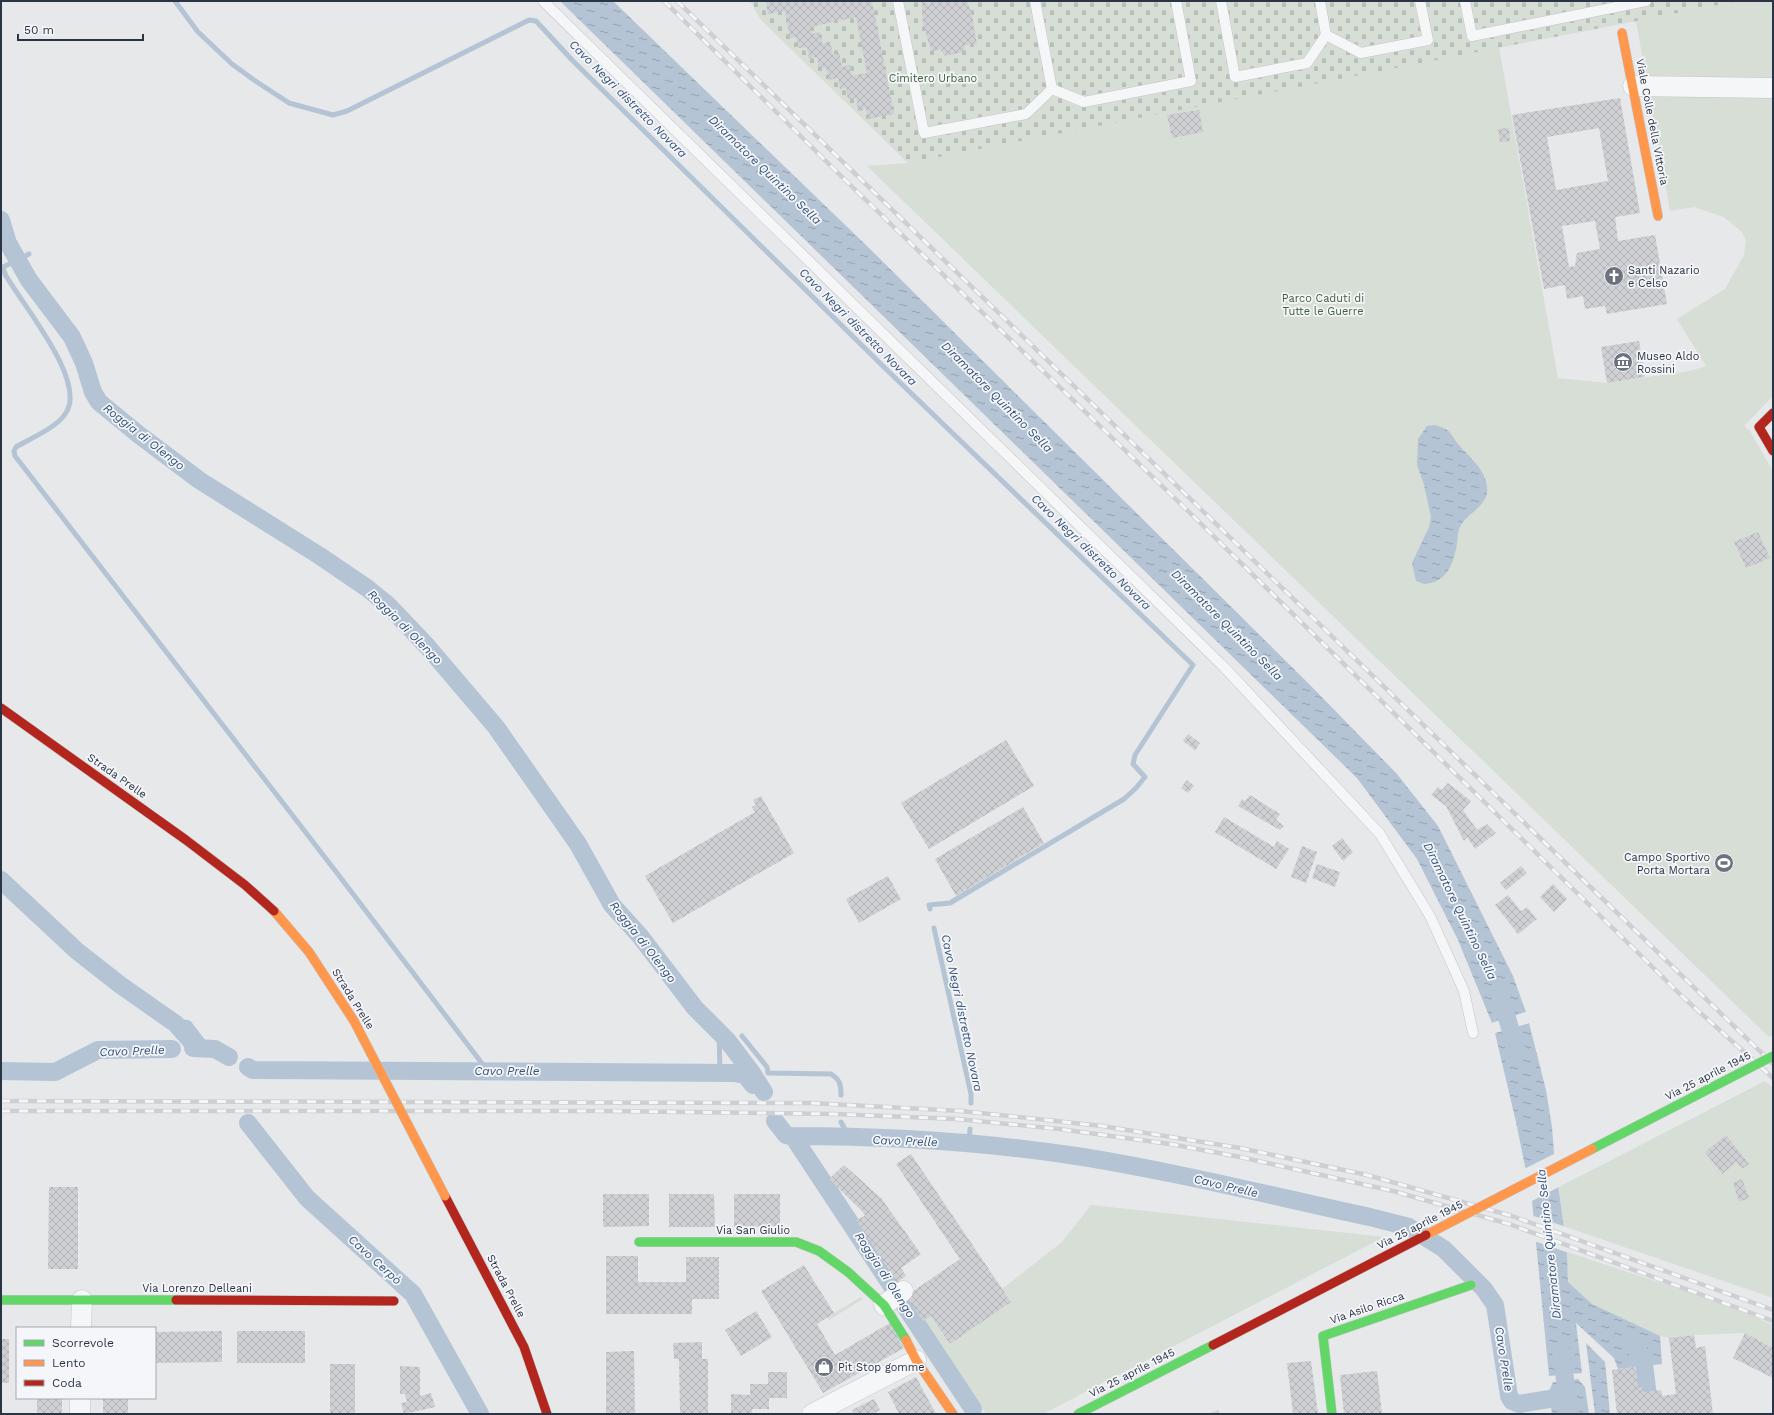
<svg xmlns="http://www.w3.org/2000/svg" width="1774" height="1415" font-family="'Work Sans',sans-serif">
<defs>
<pattern id="cemetery-stones" width="16" height="16" patternUnits="userSpaceOnUse"><rect width="16" height="16" fill="#d6ded6"/><path d="M2 7V4a2 2 0 0 1 4 0v3zM10 15v-3a2 2 0 0 1 4 0v3z" fill="#b8bfb9"/></pattern>
<pattern id="water-ripples" width="26" height="14" patternUnits="userSpaceOnUse"><rect width="26" height="14" fill="#b4c4d5"/><path d="M2 4q2-2 4 0t4 0M15 11q2-2 4 0t4 0" fill="none" stroke="#93a0af"/></pattern>
<pattern id="building-cross-hatch" width="8" height="8" patternUnits="userSpaceOnUse"><rect width="8" height="8" fill="#ced0d3"/><path d="M0 0l8 8M0 8l8-8" fill="none" stroke="#b1b3b6"/></pattern>
</defs>
<rect width="100%" height="100%" fill="#e6e8ea"/>
<!-- green -->
<g fill="#d6ded6">
<path d="M1739,1h34v395l-29,30 6,5 23,40v564l-4,2 -902,-871 41,-3 591,-116 59,331 49,5 83,-12 16,-5 -29,-47 48,-30 19,-34 2,-14 -4,-9 -18,-15 -30,-10 -24,4 -34,-190z"/>
<path d="M1765,1081l8,7v210l-210,-72 -4,-39z"/>
<path d="M1091,1205l293,32 -341,177h-57l-63,-93 8,-5 19,28 61,-42 -9,-13 60,-47z"/>
<path d="M1567,1252l161,53 45,20v23l-28,-15 -51,2 -25,3 -13,-3 -64,-31 -24,-22z"/>
<path d="M861,1297l2,2 -34,21 -2,-3z"/>
</g>
<!-- cemetery -->
<path fill="url(#cemetery-stones)" d="M750,1h989l-831,162 -147,-143z"/>
<!-- water -->
<g fill="url(#water-ripples)">
<path d="M560,1h53l255,246 441,437 88,90 41,52 75,150 13,36 -34,11 -34,-83 -41,-81 -60,-81z"/>
<path d="M1434,425c4,1 8,2 12,4 5,4 8,9 11,14 12,14 29,26 30,45 2,17 -19,25 -26,37 -3,5 -3,11 -4,18 -3,20 -10,40 -33,41l-8,-3 -4,-18 17,-36 2,-10 -7,-32 -7,-20 1,-26 9,-13z"/>
<path d="M1529,1023l17,67 6,37 2,26 13,99 1,30 24,22 68,32 2,28 -44,5 -4,-11 -38,-35 6,50 -33,3 -17,-175 -16,-79 -21,-89z"/>
<path d="M1586,1343l19,19 5,52h-15z"/>
<path d="M1578,1379l7,8 4,27h-37l-3,-23 4,-9z"/>
</g>
<!-- pier -->
<g fill="#e6e8ea">
<path d="M1526,1012v2l-34,11v-2z"/>
<path d="M1528,1021l1,2 -34,10 -1,-2z"/>
<path d="M1556,1153l5,33 -31,16 -6,-33z"/>
<path d="M1531,1215l35,12 3,26 -35,-12z"/>
</g>
<g fill="none" stroke-linecap="round" stroke-linejoin="round">
<!-- stream -->
<g stroke="#b4c4d5" stroke-width="5">
<path d="M175,1l23,31 34,32 22,16 35,23 44,12 14,-4 182,-91 7,1 37,40 315,310 305,294 -58,90 -2,9 12,13 -9,11 -12,11 -174,104 -21,2 1,4"/>
<path d="M29,254l-26,13 2,7c16,29 80,104 62,137 -8,16 -36,27 -51,36l-2,4 1,5 322,417 150,197"/>
<path d="M934,928l37,166v9"/>
<path d="M176,1024l10,-2 3,1 19,25"/>
<path d="M719,1033l1,39"/>
<path d="M742,1036l25,31 1,6 63,1c9,6 10,10 10,21"/>
<path d="M841,1122l8,15"/>
<path d="M969,1143l1,-14"/>
</g>
<!-- canal -->
<g stroke="#b4c4d5" stroke-width="18">
<path d="M1,220l7,23 21,37 43,57 12,26 9,29 6,10 39,32 61,46 121,76 47,32 21,17 39,41 69,81 82,117 34,61 28,31 55,72 32,32 25,33 12,19"/>
<path d="M1,880l76,71 42,33 57,40 14,16"/>
<path d="M1500,995l17,56"/>
<path d="M193,1048l22,1 14,8"/>
<path d="M248,1067l5,3 481,3 11,2 8,10"/>
<path d="M1,1071l54,1 43,-22 74,-1"/>
<path d="M775,1121l11,14 4,1c98,0 197,6 293,21 98,16 194,40 291,61l35,9 35,22 40,40 11,16 14,91 3,5 7,3 49,-8"/>
<path d="M248,1123l59,75 106,96 67,120"/>
<path d="M796,1141l177,268"/>
<path d="M1634,1344l10,19 6,51"/>
<path d="M1561,1351l9,63"/>
</g>
</g>
<!-- building -->
<g fill="url(#building-cross-hatch)" fill-rule="evenodd">
<path d="M766,1h106l22,113 -26,5 -2,-10 -8,2 -2,-13 -8,1 -2,-11 -6,1 -2,-11 -9,2 -3,-12 -7,1 -2,-12 -8,1 -2,-11 -8,1 -3,-11 -6,1 -5,-27 -17,3zM856,17l11,56 -15,3 -2,-11 -8,2 -3,-14 -6,2 -3,-13 -8,1 -2,-11 -8,2 -2,-7z"/>
<path d="M932,1h35l5,13 5,31h-12l-1,7 -19,4 -5,-7 -8,4 -9,-28 -1,-23 10,2z"/>
<path d="M1620,98l20,115 -25,4 3,24 37,-6 12,69 -60,10 -2,-8 -20,3 -2,-13 -16,3 -2,-14 -21,4 -32,-174zM1599,128l9,53 -52,9 -9,-53zM1595,221l5,28 -23,4 -2,13 -6,1 -7,-41z"/>
<path d="M1199,110l4,22 -31,6 -5,-23z"/>
<path d="M1509,128l1,13 -10,1 -2,-13z"/>
<path d="M1639,341l6,36 -38,6 -6,-36z"/>
<path d="M1758,532l12,26 -24,10 -12,-26z"/>
<path d="M1188,734l12,9 -5,7 -12,-9z"/>
<path d="M1006,740l28,46 -105,63 -28,-46z"/>
<path d="M1187,780l7,6 -6,7 -7,-5z"/>
<path d="M1448,783l23,18 -8,9 14,20 10,-6 9,9 -21,16 -8,-12 -3,4 -18,-35 -15,-11 7,-8 4,3z"/>
<path d="M1250,795l30,19 -4,6 8,6 -4,4 -42,-24 4,-7 3,2z"/>
<path d="M761,796l33,57 -121,70 -28,-47 110,-64 -3,-5 4,-2 -3,-5z"/>
<path d="M1023,807l21,36 -88,53 -21,-37z"/>
<path d="M1224,817l50,30 3,-6 12,8 -13,20 -61,-37z"/>
<path d="M1342,838l11,14 -10,9 -11,-15z"/>
<path d="M1302,846l15,6 -11,31 -15,-6z"/>
<path d="M1317,864l23,8 -5,15 -23,-9z"/>
<path d="M1521,866l6,7 -21,17 -6,-7z"/>
<path d="M888,876l13,23 -42,24 -13,-24z"/>
<path d="M1553,884l14,15 -13,13 -14,-15z"/>
<path d="M1508,895l13,16 6,-4 10,12 -19,15 -23,-29z"/>
<path d="M1726,1135l23,29 -7,5 -6,-7 -14,12 -17,-22z"/>
<path d="M911,1154l100,148 -61,42 -19,-28 -8,5 -17,-25 54,-37 -64,-95z"/>
<path d="M844,1165l37,33 40,56 -20,14 5,8 -9,6 -41,-62 9,-4 -3,-5 -33,-32z"/>
<path d="M1742,1179l7,19 -10,4 -6,-19z"/>
<path d="M49,1187h29v82h-30z"/>
<path d="M603,1194h46v32l-46,1z"/>
<path d="M669,1194h45l1,33h-46z"/>
<path d="M734,1194h46v32l-46,1z"/>
<path d="M606,1256h32v26h48v-25h33v42h-27v15h-86z"/>
<path d="M804,1265l30,48 -17,11 18,31 55,-32 14,25 -81,45 -62,-102z"/>
<path d="M756,1311l16,26 -31,19 -16,-26z"/>
<path d="M222,1331v31l-67,1v-31z"/>
<rect x="237" y="1331" width="68" height="32"/>
<path d="M1745,1333l28,15v30l-40,-20z"/>
<path d="M1694,1335l2,13 9,-2 8,68h-96l-5,-44 23,-3 3,21 4,-1 1,5 18,-2 1,6 14,-2 -7,-56z"/>
<rect x="1" y="1339" width="8" height="44"/>
<path d="M702,1342v17h6v55h-28l-1,-55h-5l-1,-16z"/>
<path d="M634,1351l1,63h-29v-62z"/>
<path d="M1311,1361l7,53h-25l-6,-51z"/>
<rect x="330" y="1364" width="25" height="50"/>
<path d="M400,1366l20,1v29l11,-3 4,14 -31,7 -3,-11 6,-1 -2,-8h-5z"/>
<path d="M1377,1371l5,43h-38l-4,-39z"/>
<path d="M768,1372h19v26h-18v11h-17v5h-21v-20l19,1v-11h18z"/>
<path d="M916,1377l20,37h-37l-11,-22z"/>
<rect x="37" y="1398" width="25" height="16"/>
<rect x="103" y="1398" width="25" height="16"/>
<path d="M874,1399l6,11 -7,4h-19l-2,-4z"/>
<path d="M1218,1410l2,4h-11z"/>
</g>
<g fill="none" stroke-linecap="round" stroke-linejoin="round">
<!-- lane casing -->
<g stroke="#c4c6c8" stroke-width="11">
<g id="lane">
<path d="M543,1l681,666 156,167 50,82 34,75 9,42"/>
<path d="M898,1l26,132 102,-19 26,-25 32,13 107,-21 -15,-80"/>
<path d="M1035,1l17,88"/>
<path d="M1221,1l14,76 72,-14 19,-28 35,18 67,-13 -8,-39"/>
<path d="M1320,1l6,34"/>
<path d="M1465,1l7,35 174,-35"/>
</g>
</g>
<!-- street casing -->
<g stroke="#c4c6c8" stroke-width="21">
<g id="street">
<path d="M1633,86l140,2"/>
<path d="M884,1305l19,-14"/>
<path d="M81,1328l1,-28"/>
<path d="M80,1414v-16"/>
<path d="M812,1414l104,-54"/>
</g>
</g>
<!-- fast casing -->
<g stroke="#c4c6c8" stroke-width="10">
<g id="fast">
<path d="M639,1242h157l23,9 29,21 36,33 22,35"/>
<path d="M1,1300h175"/>
<path d="M1332,1414l-9,-78 148,-51"/>
</g>
</g>
<!-- slow casing -->
<g stroke="#c4c6c8" stroke-width="10">
<g id="slow">
<path d="M1622,33l36,183"/>
<path d="M274,911l35,41 45,69"/>
<path d="M906,1340l10,20 37,54"/>
</g>
</g>
<!-- jam casing -->
<g stroke="#c4c6c8" stroke-width="10">
<g id="jam">
<path d="M1773,413l-14,14 14,24"/>
<path d="M1,708l185,132 59,45 29,26"/>
<path d="M445,1196l79,151 23,67"/>
<path d="M176,1300l218,1"/>
</g>
</g>
<!-- lane -->
<use href="#lane" stroke="#f5f6f7" stroke-width="10"/>
<!-- street -->
<use href="#street" stroke="#f5f6f7" stroke-width="20"/>
<!-- fast -->
<use href="#fast" stroke="#63d668" stroke-width="9"/>
<!-- slow -->
<use href="#slow" stroke="#ff974d" stroke-width="9"/>
<!-- jam -->
<use href="#jam" stroke="#b3261e" stroke-width="9"/>
<!-- rail casing -->
<g stroke="#cecfd2" stroke-width="4.5">
<g id="rail">
<path d="M664,1l177,175 347,335 497,488 88,79"/>
<path d="M677,1l1096,1063"/>
<path d="M1,1101l810,2 150,8 141,15 138,22 127,27 145,41 261,94"/>
<path d="M1,1111h604l229,3 123,5 102,10 111,15 70,13 153,34 116,33 264,97"/>
</g>
</g>
<!-- rail -->
<use href="#rail" stroke="#f4f6f9" stroke-width="3" stroke-dasharray="9" stroke-linecap="butt"/>
<!-- fast-bridge casing -->
<g stroke="#c4c6c8" stroke-width="10" stroke-linecap="butt">
<g id="fast-bridge">
<path d="M1592,1149l181,-93"/>
<path d="M1078,1414l135,-69"/>
</g>
</g>
<!-- slow-bridge casing -->
<g stroke="#c4c6c8" stroke-width="10" stroke-linecap="butt">
<g id="slow-bridge">
<path d="M354,1021l91,175"/>
<path d="M1426,1235l166,-86"/>
</g>
</g>
<!-- jam-bridge casing -->
<g stroke="#c4c6c8" stroke-width="10" stroke-linecap="butt">
<path id="jam-bridge" d="M1213,1345l213,-110"/>
</g>
<!-- fast-bridge -->
<use href="#fast-bridge" stroke="#63d668" stroke-width="9"/>
<!-- slow-bridge -->
<use href="#slow-bridge" stroke="#ff974d" stroke-width="9"/>
<!-- jam-bridge -->
<use href="#jam-bridge" stroke="#b3261e" stroke-width="9"/>
</g>
<!-- icons -->
<defs>
<g id="church-disc" transform="scale(1)"><circle r="9.5" fill="#6c737f" stroke="#f4f6f9"/><path d="M-1.2-6h2.4v3.5h3.3v2.4h-3.3V6h-2.4V-.1h-3.3v-2.4h3.3Z" fill="#fff"/></g>
<g id="museum-disc" transform="scale(1)"><circle r="9.5" fill="#6c737f" stroke="#f4f6f9"/><path d="M0-6L6-3V-2H-6V-3ZM-5-1h2V3h-2ZM-1-1h2V3h-2ZM3-1h2V3H3ZM-6 4H6V6H-6Z" fill="#fff"/></g>
<g id="stadium-disc" transform="scale(1)"><circle r="9.5" fill="#6c737f" stroke="#f4f6f9"/><path d="M0-5a6.5 5 0 1 0 0 10a6.5 5 0 1 0 0-10ZM-3.5-1.8h7v3.6h-7Z" fill="#fff"/></g>
<g id="shop-disc" transform="scale(1)"><circle r="9.5" fill="#6c737f" stroke="#f4f6f9"/><path d="M-5-2.5h2.3a2.7 3.5 0 0 1 5.4 0H5L5.5 6h-11ZM-1.5-2.5h3a1.5 2.3 0 0 0-3 0Z" fill="#fff"/></g>
</defs>
<g fill-rule="evenodd">
<use href="#church-disc" x="1614" y="276"/>
<use href="#museum-disc" x="1623" y="362"/>
<use href="#stadium-disc" x="1724" y="863"/>
<use href="#shop-disc" x="824" y="1367"/>
</g>
<g text-anchor="middle" dominant-baseline="central" stroke-width="3.5" stroke-linejoin="round" paint-order="stroke">
<!-- park labels -->
<g font-size="11" fill="#3f6138" stroke="#f4f6f9">
<text x="933" y="78">Cimitero Urbano</text>
<text x="1323" y="298">Parco Caduti di<tspan x="1323" dy="13">Tutte le Guerre</tspan></text>
</g>
<!-- street labels -->
<g font-size="11" fill="#2b3445" stroke="#f4f6f9">
<text transform="translate(1652 122) rotate(79)">Viale Colle della Vittoria</text>
<text transform="translate(117 776) rotate(35)">Strada Prelle</text>
<text transform="translate(353 999) rotate(58)">Strada Prelle</text>
<text transform="translate(1708 1076) rotate(-27)">Via 25 aprile 1945</text>
<text transform="translate(1420 1225) rotate(-27)">Via 25 aprile 1945</text>
<text x="753" y="1230">Via San Giulio</text>
<text transform="translate(506 1286) rotate(62)">Strada Prelle</text>
<text x="197" y="1288">Via Lorenzo Delleani</text>
<text transform="translate(1367 1308) rotate(-19)">Via Asilo Ricca</text>
<text transform="translate(1132 1373) rotate(-27)">Via 25 aprile 1945</text>
</g>
<!-- poi labels -->
<g font-size="11" fill="#2b3445" stroke="#f4f6f9" text-anchor="start">
<text x="1628" y="270">Santi Nazario<tspan x="1628" dy="13">e Celso</tspan></text>
<text x="1637" y="356">Museo Aldo<tspan x="1637" dy="13">Rossini</tspan></text>
<text x="1710" y="857" text-anchor="end">Campo Sportivo<tspan x="1710" dy="13">Porta Mortara</tspan></text>
<text x="838" y="1367">Pit Stop gomme</text>
</g>
<!-- water labels -->
<g font-size="12" font-style="italic" fill="#34527a" stroke="#f4f6f9">
<text transform="translate(628 99) rotate(45)">Cavo Negri distretto Novara</text>
<text transform="translate(765 170) rotate(44)">Diramatore Quintino Sella</text>
<text transform="translate(858 327) rotate(45)">Cavo Negri distretto Novara</text>
<text transform="translate(997 397) rotate(45)">Diramatore Quintino Sella</text>
<text transform="translate(144 437) rotate(38)">Roggia di Olengo</text>
<text transform="translate(1091 552) rotate(44)">Cavo Negri distretto Novara</text>
<text transform="translate(1227 625) rotate(45)">Diramatore Quintino Sella</text>
<text transform="translate(405 627) rotate(45)">Roggia di Olengo</text>
<text transform="translate(1460 911) rotate(64)">Diramatore Quintino Sella</text>
<text transform="translate(643 942) rotate(52)">Roggia di Olengo</text>
<text transform="translate(962 1013) rotate(78)">Cavo Negri distretto Novara</text>
<text transform="translate(132 1051) rotate(-2)">Cavo Prelle</text>
<text x="507" y="1071">Cavo Prelle</text>
<text transform="translate(905 1141) rotate(2)">Cavo Prelle</text>
<text transform="translate(1226 1186) rotate(13)">Cavo Prelle</text>
<text transform="translate(1549 1244) rotate(-96)">Diramatore Quintino Sella</text>
<text transform="translate(375 1260) rotate(42)">Cavo Cerpò</text>
<text transform="translate(885 1275) rotate(57)">Roggia di Olengo</text>
<text transform="translate(1504 1359) rotate(81)">Cavo Prelle</text>
</g>
</g>
<!-- border -->
<rect width="1774" height="1415" fill="none" stroke="#2b3445" stroke-width="4"/>
<!-- legend -->
<rect x="16" y="1327" width="140" height="72" fill="#f4f6f9" stroke="#a4a8b1"/>
<rect x="24" y="1340" width="20" height="6" fill="#63d668" stroke="#a4a8b1"/>
<text x="52" y="1347" font-size="12" fill="#2b3445">Scorrevole</text>
<rect x="24" y="1360" width="20" height="6" fill="#ff974d" stroke="#a4a8b1"/>
<text x="52" y="1367" font-size="12" fill="#2b3445">Lento</text>
<rect x="24" y="1380" width="20" height="6" fill="#b3261e" stroke="#a4a8b1"/>
<text x="52" y="1387" font-size="12" fill="#2b3445">Coda</text>
<!-- scale -->
<path d="M18 34v6h125v-6" fill="none" stroke="#2b3445" stroke-width="2"/>
<text x="24" y="34" font-size="12" fill="#2b3445" stroke="#f4f6f9" stroke-width="3" paint-order="stroke">50 m</text>
</svg>
